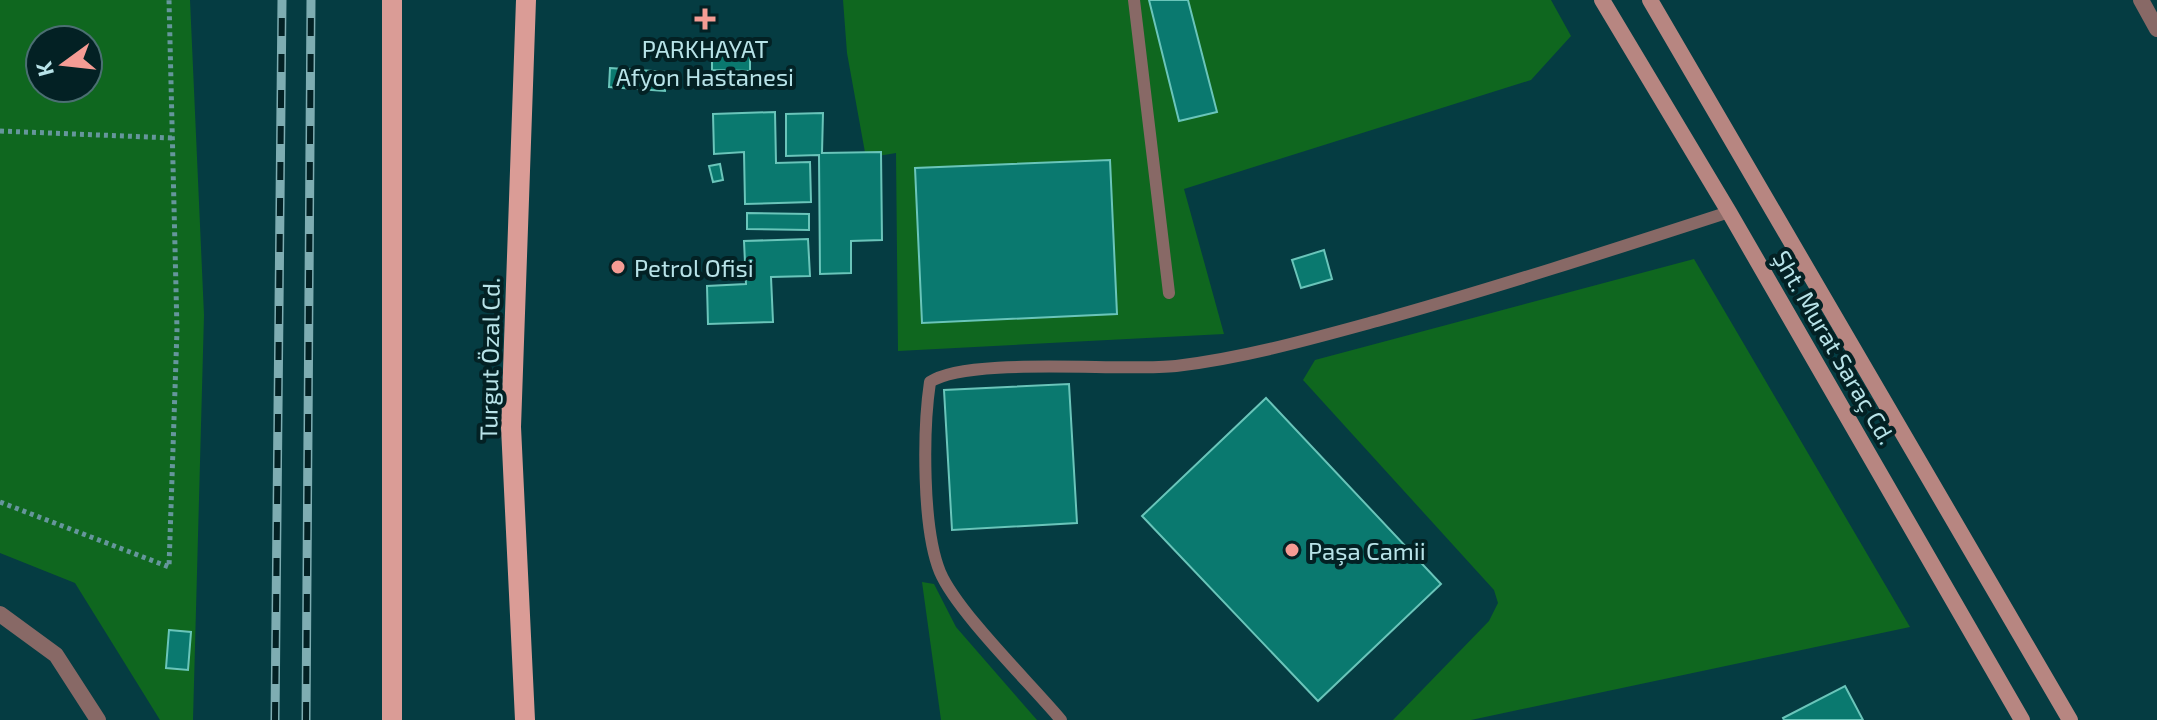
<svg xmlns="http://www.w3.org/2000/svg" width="2157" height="720" font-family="'Exo 2',sans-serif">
<rect width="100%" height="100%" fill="#053c42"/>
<!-- green -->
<g fill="#0f671f" fill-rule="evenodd">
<path d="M0,0h190l14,315 -11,405h-33l-85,-137 -75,-30zM40,40h48v48h-48z"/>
<path d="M843,0h708l20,36 -40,44 -347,109 40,145 -326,17 -2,-198 -30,5 -19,-105z"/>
<path d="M1694,259l216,368 -439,93h-78l96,-99 9,-18 -4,-13 -191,-210 12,-20z"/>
<path d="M922,582l12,2 22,43 81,93h-96z"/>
</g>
<!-- building -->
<g fill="#0a796f" stroke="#6ac5ba" stroke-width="2">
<path d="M1149,0h39l29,112 -38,9z"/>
<path d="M712,54l38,1v16l-38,-1z"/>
<path d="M610,68l56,4 -1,19 -56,-4z"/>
<path d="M775,112l1,51 34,-1 1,40 -66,2 -1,-52 -30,2 -1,-40z"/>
<path d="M823,113l-1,40 59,-1 1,88 -31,1v32l-31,1 -1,-119 -33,1v-42z"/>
<path d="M1110,160l7,154 -195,9 -7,-155z"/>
<path d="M720,164l3,16 -10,2 -4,-16z"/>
<path d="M747,213l62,1v16l-62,-1z"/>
<path d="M808,239l2,37 -39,1 2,45 -65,2 -1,-38 39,-2 -2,-43z"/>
<path d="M1324,250l8,29 -31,9 -9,-28z"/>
<path d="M1069,384l8,139 -125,7 -8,-140z"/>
<path d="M1266,398l175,186 -123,117 -176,-185z"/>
<path d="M169,630l22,2 -3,38 -22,-2z"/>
<path d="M1845,686l18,34h-79l-1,-2z"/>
</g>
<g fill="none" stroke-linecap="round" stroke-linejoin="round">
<!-- path -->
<g stroke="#66969c" stroke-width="5" stroke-dasharray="4 4" stroke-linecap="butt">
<path d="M0,131l173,7"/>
<path d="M0,502l169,65 8,-237 -8,-330"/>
</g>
<!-- lane -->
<g stroke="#886966" stroke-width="12">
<path d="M1134,0l35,293"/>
<path d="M1061,720c-30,-36 -104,-108 -121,-148 -18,-44 -17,-143 -10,-190 38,-26 192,-10 246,-16 68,-8 135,-27 201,-45 118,-33 235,-71 352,-109"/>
</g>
<!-- street -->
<g stroke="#886966" stroke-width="16">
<path d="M2141,0l16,29"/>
<path d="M0,614l56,41 42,65"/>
</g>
<!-- secondary -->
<g stroke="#b78681" stroke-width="16">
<path d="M1602,0l127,212 293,508"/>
<path d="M1650,0l420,720"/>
</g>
<!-- primary -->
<g stroke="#da9c96" stroke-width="20">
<path d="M392,720v-720"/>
<path d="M525,720l-14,-293 15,-427"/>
</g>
<!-- rail casing -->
<g stroke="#7eadb2" stroke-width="9">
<g id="rail">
<path d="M275,720l7,-720"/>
<path d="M306,720l5,-720"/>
</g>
</g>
<!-- rail -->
<use href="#rail" stroke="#032124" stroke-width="6" stroke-dasharray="18" stroke-linecap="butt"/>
</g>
<!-- markers -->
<g fill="#f59c94" stroke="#032124" stroke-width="3">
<path d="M701 7h8v8h8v8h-8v8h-8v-8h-8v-8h8z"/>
<circle cx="618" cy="267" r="8"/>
<circle cx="1292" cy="550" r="8"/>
</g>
<g text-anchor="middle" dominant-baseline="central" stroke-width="8" stroke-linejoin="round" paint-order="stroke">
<!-- poi labels -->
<g font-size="24" fill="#b8e3e8" stroke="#032124" text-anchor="start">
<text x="705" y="48" text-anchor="middle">PARKHAYAT<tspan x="705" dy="28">Afyon Hastanesi</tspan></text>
<text x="634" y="267">Petrol Ofisi</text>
<text x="1308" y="550">Paşa Camii</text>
</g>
<!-- street labels -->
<g font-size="24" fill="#b8e3e8" stroke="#032124">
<text transform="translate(1835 347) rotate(60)">Şht. Murat Saraç Cd.</text>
<text transform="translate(489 359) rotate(-89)">Turgut Özal Cd.</text>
</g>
</g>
<!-- north arrow -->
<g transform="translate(64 64) rotate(255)"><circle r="38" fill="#032124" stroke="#4b6f72" stroke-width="2"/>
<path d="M0-6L14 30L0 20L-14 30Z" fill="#f59c94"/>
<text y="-12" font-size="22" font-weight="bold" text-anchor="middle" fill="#b8e3e8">K</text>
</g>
</svg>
